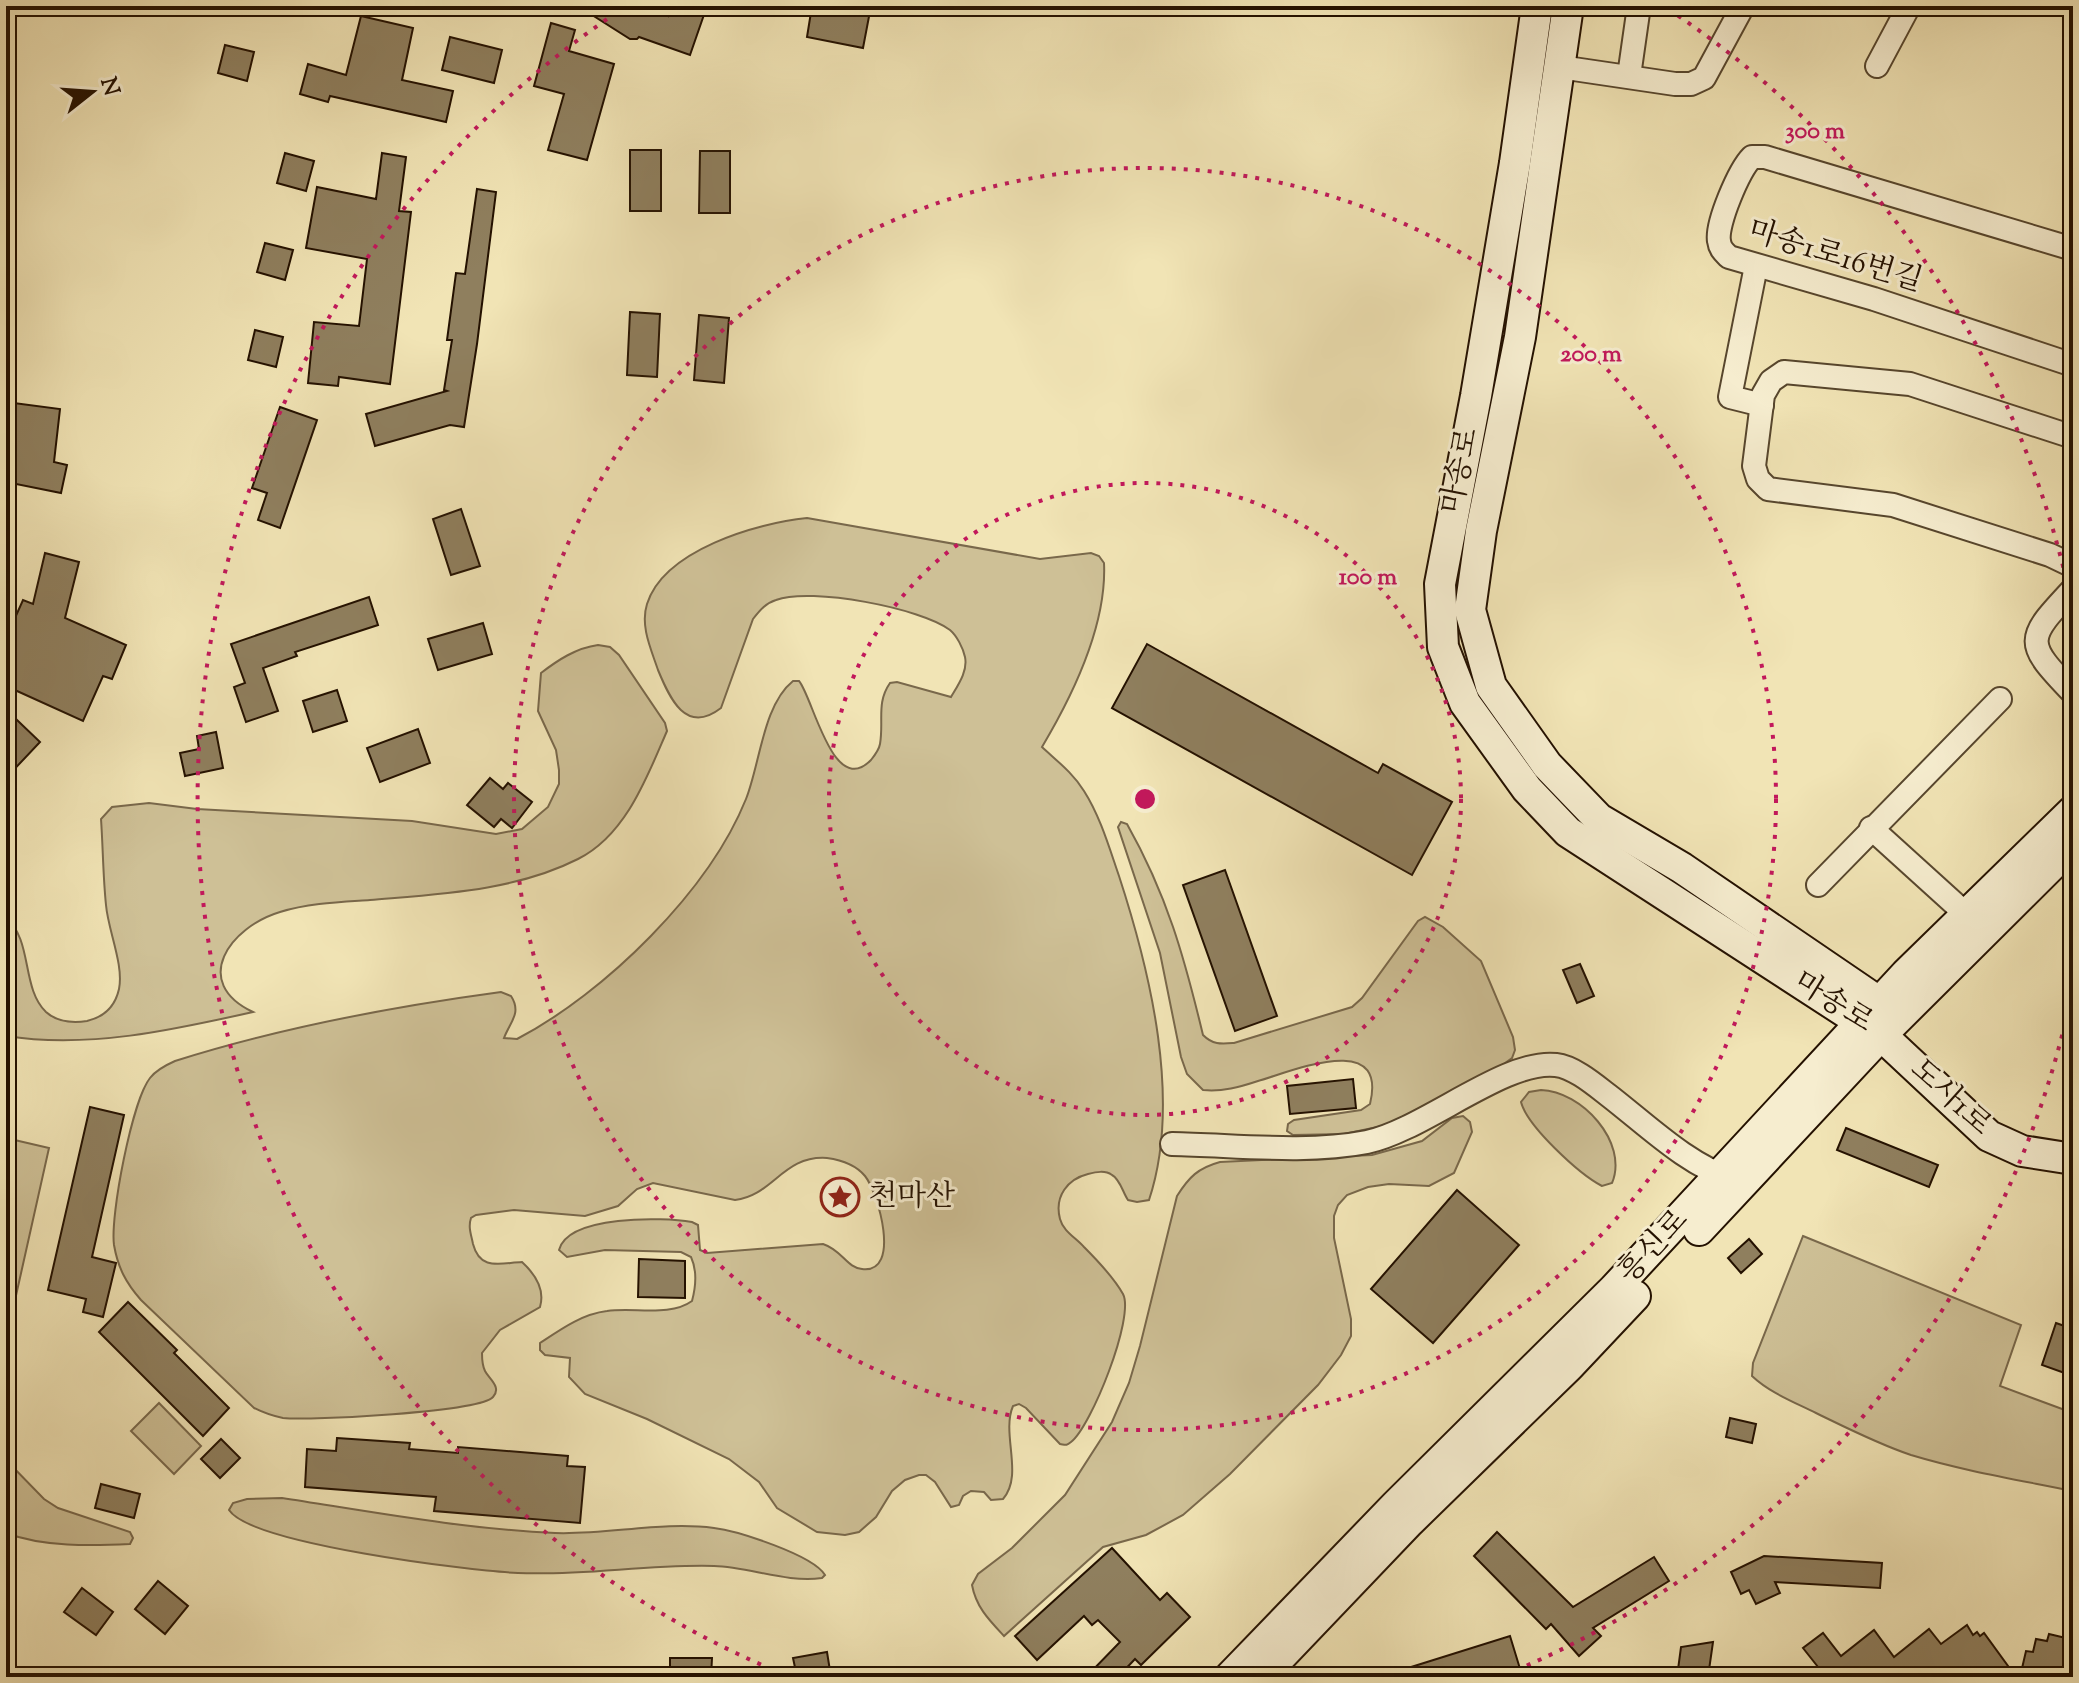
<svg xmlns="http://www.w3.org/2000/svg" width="2079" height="1683" font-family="'Sorts Mill Goudy','Noto Serif KR',serif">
<rect width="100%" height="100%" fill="#f1e4b5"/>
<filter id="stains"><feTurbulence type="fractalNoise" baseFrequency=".0025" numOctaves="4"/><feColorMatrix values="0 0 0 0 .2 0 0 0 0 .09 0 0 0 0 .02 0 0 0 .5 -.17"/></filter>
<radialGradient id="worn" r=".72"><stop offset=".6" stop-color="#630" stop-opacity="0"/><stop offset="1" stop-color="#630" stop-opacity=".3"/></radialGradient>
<!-- green -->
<g fill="#cec096" stroke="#79684b" stroke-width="2">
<path d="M807,518l233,41 51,-6 8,3 5,7c3,61 -31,132 -62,184 15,14 31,26 42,44 16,25 25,56 35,85 31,95 63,225 30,324l-12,2 -9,-2c-5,-7 -8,-21 -16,-25 -7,-5 -16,-3 -24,-1 -20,5 -34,22 -28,45 3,12 16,19 24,28 13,13 30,31 39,47 12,23 -32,133 -52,148 -5,4 -5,3 -11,2l-34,-36 -7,-4 -6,2c-12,28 11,69 -10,93l-12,1 -7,-8 -13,-1 -8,5 -4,9 -8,2 -16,-25 -9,-7h-7l-14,5 -13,11 -16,26 -17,15 -14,3 -28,-3 -40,-24 -18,-26 -30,-23 -82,-40 -62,-25 -16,-17 1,-19 -25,-3 -5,-5v-7c21,-14 42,-29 67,-32 27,-4 63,6 85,-10 4,-15 5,-31 -1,-44l-10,-5 -76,-2 -38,7 -8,-7c9,-35 104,-33 133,-28l6,3 2,25 7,3 116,-9c19,6 24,24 39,25 40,5 16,-77 3,-93 -9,-11 -24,-16 -38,-18 -44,-3 -54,38 -92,42l-82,-17 -16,6 -19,17 -33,10 -71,-6 -38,5 -5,3c-3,9 0,16 2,26 7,27 27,19 49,18 13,12 23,28 18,45l-40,23 -18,23c0,6 0,12 3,18 4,8 17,16 8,26 -13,15 -184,24 -210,21 -11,-2 -19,-5 -29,-10l-113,-108c-15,-17 -23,-32 -27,-55 -4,-29 18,-144 36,-167 6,-8 16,-13 25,-17 107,-34 215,-54 326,-69l10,4c11,17 -1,26 -7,42l13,1c88,-46 192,-148 229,-240 14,-35 17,-94 47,-118h6c14,16 34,118 72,79 4,-5 8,-10 9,-16 4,-23 -4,-41 10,-61l7,-1 54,15c7,-12 17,-26 14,-40 -2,-9 -8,-21 -15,-27 -29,-22 -139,-43 -174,-30 -10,3 -16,10 -23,19l-32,89c-35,27 -51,-9 -63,-38 -7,-21 -18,-44 -11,-66 17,-54 110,-81 160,-86z"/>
<path d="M598,645l12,2 9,8 46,68 2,8c-20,46 -41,104 -89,128 -63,32 -138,35 -208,41 -29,2 -61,3 -90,12 -50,15 -90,70 -27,100 -80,18 -165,37 -247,24v-118c27,22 15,70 40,94 11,10 27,11 41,9 17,-4 28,-14 32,-32 5,-24 -11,-59 -13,-84 -3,-28 -3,-58 -5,-86l11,-12 37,-4 48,6 215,12 84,13 26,-5 26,-22 11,-23v-14l-3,-20 -18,-39 3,-38c17,-13 35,-25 57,-28z"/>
<path d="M1121,822l6,2c40,71 57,132 76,211 10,10 18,9 31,8l118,-36 10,-9 56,-77 7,-4 18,10 38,34 32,76 2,13 -3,8 -11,8 -114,59 -43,9 -51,1 -6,-4 1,-7 6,-4 67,-10 9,-6c18,-74 -77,-33 -112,-23 -18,6 -36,11 -55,9l-16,-16 -6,-17 -21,-104 -42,-126z"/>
<path d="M1541,1090c40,1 88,52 71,93l-10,3c-23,-12 -75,-60 -81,-84l8,-10z"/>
<path d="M1463,1116l7,6 2,10 -18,41 -25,13 -40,-2 -21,3 -21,8 -9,10 -4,11v22l17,81v17l-10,19 -23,30 -88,89 -47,41 -37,20 -43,12 -99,89c-15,-16 -28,-29 -32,-51l6,-11 34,-26 53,-53 47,-73 17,-39 11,-37 37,-150c12,-19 21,-28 43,-34l152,-7 50,-14 30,-23z"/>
<path d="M6,1138l43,10 -38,170 -5,-2z"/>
<path d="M1803,1236l218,89 -21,61 73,27v78c-54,-11 -109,-20 -162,-36 -33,-11 -64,-27 -95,-42 -22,-11 -46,-20 -64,-37l1,-13z"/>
<path d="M159,1403l42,43 -27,28 -43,-43z"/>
<path d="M6,1460l38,39 14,9 72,24 3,6 -3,6c-39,2 -87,3 -124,-11z"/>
<path d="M282,1498c91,14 182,31 273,35 53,2 107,-12 159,-5 24,3 99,27 111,47l-3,3c-36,5 -72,-11 -108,-12 -66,-2 -131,10 -196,7 -47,-2 -267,-29 -289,-63l4,-7 14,-4z"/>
</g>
<!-- building -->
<g fill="#8f7f5e" stroke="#241100" stroke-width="2">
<path d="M578,6h75l15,10 3,-10h36l-17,49 -51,-18 -2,2h-7z"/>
<path d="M812,6h59l-8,42 -56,-11z"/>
<path d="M361,16l52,12 -11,52 51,11 -7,31 -116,-26 -2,6 -28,-8 8,-30 38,11z"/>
<path d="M551,23l24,7 -6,21 45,13 -27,96 -39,-10 16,-56 -30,-8z"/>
<path d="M450,37l52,13 -8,33 -52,-13z"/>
<path d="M225,45l29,7 -7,29 -29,-8z"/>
<rect x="630" y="150" width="31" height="61"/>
<path d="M700,151h30v62h-31z"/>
<path d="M285,153l29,8 -8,30 -29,-8z"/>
<path d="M382,153l24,4 -7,54 12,1 -21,172 -51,-7 -1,9 -30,-3 6,-61 45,4 8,-67 -61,-11 11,-61 59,12z"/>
<path d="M477,189l19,3 -19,152 -13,83 -14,-2 -75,21 -9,-32 81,-23 -3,-1 8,-50h-5l9,-67 9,1z"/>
<path d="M265,243l28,7 -8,30 -28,-8z"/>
<path d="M630,312l30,2 -3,63 -30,-2z"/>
<path d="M699,315l30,3 -5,65 -30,-3z"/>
<path d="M255,330l28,7 -7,30 -28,-7z"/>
<path d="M6,402l54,7 -6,53 13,3 -6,28 -55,-11z"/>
<path d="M280,407l37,13 -37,108 -22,-8 9,-27 -15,-5z"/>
<path d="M461,509l19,57 -29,9 -18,-56z"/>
<path d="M45,553l34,9 -14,56 61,27 -14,34 -9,-3 -20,45 -77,-35v-48l17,-38 10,4z"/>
<path d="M369,597l9,28 -83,27 2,4 -34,12 15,43 -32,11 -12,-35 11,-4 -14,-39z"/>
<path d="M483,623l9,31 -54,16 -10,-31z"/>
<path d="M1147,644l231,129 5,-9 69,38 -40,73 -300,-167z"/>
<path d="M337,690l10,31 -34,11 -10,-31z"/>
<path d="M17,720l23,22 -34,36v-47z"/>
<path d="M418,729l12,34 -50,19 -13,-34z"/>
<path d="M216,732l7,36 -38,8 -5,-23 19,-4 -2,-13z"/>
<path d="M490,778l13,11 5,-6 24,19 -20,26 -11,-9 -7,8 -27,-22z"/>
<path d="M1225,870l52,146 -42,15 -52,-146z"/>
<path d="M1580,964l14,32 -17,7 -14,-33z"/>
<path d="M1353,1079l3,29 -66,6 -3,-28z"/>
<path d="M90,1107l34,8 -32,142 24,6 -13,54 -20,-5 3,-13 -38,-9z"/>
<path d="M1846,1128l92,37 -9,22 -92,-37z"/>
<path d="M1457,1190l62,55 -86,98 -62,-54z"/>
<path d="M1749,1239l13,15 -21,19 -13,-15z"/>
<path d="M639,1259l46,2v37l-47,-1z"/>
<path d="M128,1302l49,48 -3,3 55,55 -26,28 -104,-104z"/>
<path d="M2056,1323l17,6v47l-31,-11z"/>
<path d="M1730,1418l26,6 -4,19 -26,-6z"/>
<path d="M337,1438l73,5 -1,6 49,4v-6l110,9 -1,10 18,1 -5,56 -146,-12 2,-14 -131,-10 2,-38 29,2z"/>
<path d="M221,1439l19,19 -20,20 -19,-19z"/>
<path d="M101,1484l39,10 -6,24 -39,-10z"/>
<path d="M1497,1532l76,75 81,-50 15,24 -76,47 8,8 -22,20 -28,-32 -5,5 -72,-73z"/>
<path d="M1112,1548l48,52 7,-7 23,24 -49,48 -6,-6 -17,18h-32l34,-35 -22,-22 -6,5 -8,-9 -47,44 -22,-24z"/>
<path d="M1764,1556l118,7 -2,25 -105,-6 5,11 -24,11 -7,-14 -8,4 -10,-22z"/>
<path d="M158,1581l30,25 -23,28 -30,-25z"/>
<path d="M82,1588l31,24 -17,23 -32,-23z"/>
<path d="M1967,1625l6,10 4,-3 3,4 4,-3 32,44h-190l-23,-29 20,-15 18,23 33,-26 20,27 35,-28 12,15z"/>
<path d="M2049,1634l21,5 -9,38h-41l6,-26 7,1 3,-13 11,2z"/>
<path d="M1510,1636l11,36 -15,5h-113l-1,-4z"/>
<path d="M1713,1642l-5,35h-31l4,-30z"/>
<path d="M827,1652l4,25h-34l-4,-19z"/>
<path d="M670,1658h42l-1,19h-41z"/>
</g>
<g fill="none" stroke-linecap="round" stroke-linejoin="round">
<!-- street casing -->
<g stroke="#57462d" stroke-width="26">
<g id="street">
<path d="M1877,66l32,-60"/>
<path d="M1560,67l115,17h16l13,-6 39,-72"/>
<path d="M1629,76l10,-70"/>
<path d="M2073,249l-308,-92h-13c-13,13 -36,67 -33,84 1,8 5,11 10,16l145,42 199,66"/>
<path d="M1756,266l-26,131 32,8"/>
<path d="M2073,437l-163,-53 -126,-12 -13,9 -8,14 -9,71 4,13 10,10 125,16 157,50 23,11"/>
<path d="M2073,589c-48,51 -49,53 0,104"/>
<path d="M1871,828l96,87"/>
<path d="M1818,885l182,-186"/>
<path d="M1172,1144c62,1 134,10 195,-2 57,-12 138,-83 189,-77 18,2 39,20 52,30 39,30 79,70 126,85"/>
</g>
</g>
<!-- secondary casing -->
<g stroke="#241100" stroke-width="34">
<g id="secondary">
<path d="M1537,6l-22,157 -39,233 -36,188 3,63 22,56 62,86 41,43 313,203 108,101 33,15 51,8"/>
<path d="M1568,6l-48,331 -39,194 -11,79 21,76 56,79 52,54 83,49 198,135 1,32"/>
<path d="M1699,1230l182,-195 192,-191"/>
<path d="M1230,1677l166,-172 218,-216 292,-315 167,-163"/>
<path d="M1261,1677l148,-155 160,-156 66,-70"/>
</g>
</g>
<!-- street -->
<use href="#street" stroke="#f6edcf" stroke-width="22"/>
<!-- secondary -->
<use href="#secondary" stroke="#f6edcf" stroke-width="30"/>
</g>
<!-- distance rings -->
<g fill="none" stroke="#c2185b" stroke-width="4" stroke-dasharray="4 8">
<circle cx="1145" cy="799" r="316"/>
<circle cx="1145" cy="799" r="631"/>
<path d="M2073 988A947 947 0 0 1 1507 1674M783 1674A947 947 0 0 1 622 9M1668 9A947 947 0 0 1 2073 610"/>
</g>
<!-- icons -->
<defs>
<g id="sight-ring" transform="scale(2)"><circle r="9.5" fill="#f6edcf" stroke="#8f2418" stroke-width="1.5"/><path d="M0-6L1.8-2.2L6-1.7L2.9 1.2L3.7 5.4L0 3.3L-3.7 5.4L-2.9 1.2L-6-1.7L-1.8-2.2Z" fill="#8f2418"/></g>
</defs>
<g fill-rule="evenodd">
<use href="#sight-ring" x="840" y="1197"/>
</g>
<g text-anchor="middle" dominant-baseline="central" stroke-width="6" stroke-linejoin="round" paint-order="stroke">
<!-- street labels -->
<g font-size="30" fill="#241100" stroke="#f6edcf">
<text transform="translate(1835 257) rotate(17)">마송1로16번길</text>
<text transform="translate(1461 471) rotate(-79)">마송로</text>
<text transform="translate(1833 1003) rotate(32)">마송로</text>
<text transform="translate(1950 1098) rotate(42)">도사1로</text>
<text transform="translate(1654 1247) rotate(-47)">흥신로</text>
</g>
<!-- poi labels -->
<g font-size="30" fill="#241100" stroke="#f6edcf" text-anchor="start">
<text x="868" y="1197">천마산</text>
</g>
</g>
<circle cx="1145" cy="799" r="12" fill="#c2185b" stroke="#f6edcf" stroke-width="4"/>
<g font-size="24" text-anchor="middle" font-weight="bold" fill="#c2185b" stroke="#f6edcf" stroke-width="6" stroke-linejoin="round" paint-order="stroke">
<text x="1815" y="138">300 m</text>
<text x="1591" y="361">200 m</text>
<text x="1368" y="584">100 m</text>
</g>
<!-- margin -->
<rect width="2079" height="1683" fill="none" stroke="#f1e4b5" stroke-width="32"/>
<rect x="8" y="8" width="2063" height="1667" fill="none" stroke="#241100" stroke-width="4"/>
<rect x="16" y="16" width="2047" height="1651" fill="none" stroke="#241100" stroke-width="2"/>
<!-- north arrow -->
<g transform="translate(92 92) rotate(73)" stroke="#f6edcf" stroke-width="6" paint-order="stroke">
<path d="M0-6L14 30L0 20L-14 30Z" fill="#241100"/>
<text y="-12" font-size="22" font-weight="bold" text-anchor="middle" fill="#241100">N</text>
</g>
<rect width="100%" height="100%" filter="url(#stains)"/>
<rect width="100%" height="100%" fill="url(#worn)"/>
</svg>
